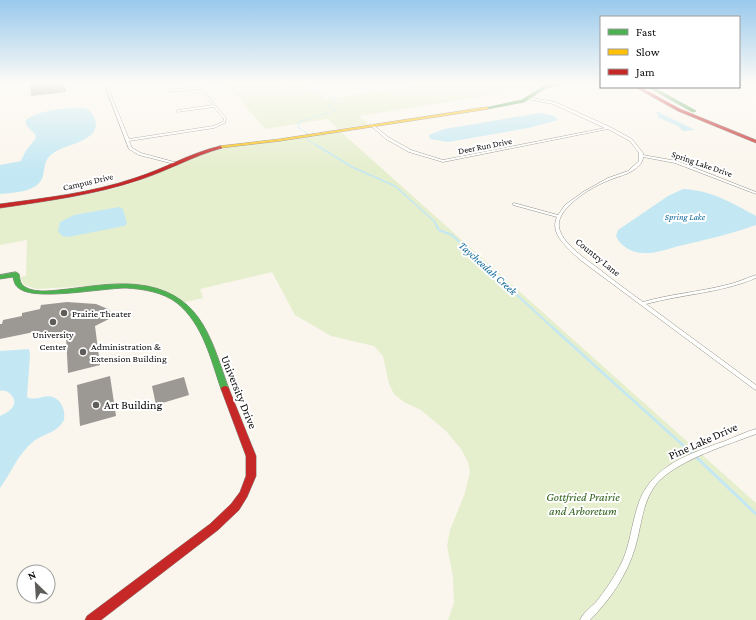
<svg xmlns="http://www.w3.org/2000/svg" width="756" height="620" font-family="'Crimson Pro',serif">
<rect width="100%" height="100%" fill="#faf6ed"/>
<!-- green -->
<g fill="#e5eecd">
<path d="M225,83h68l18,5 14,11 116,-16h113l-14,4 -9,6 -14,-2 -158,25 10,8 -30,5 -12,-10 -62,10z"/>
<path d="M341,132l415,371v117h-308l6,-17 -1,-26 -6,-31 3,-16 15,-37 5,-21 -2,-10 -7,-13 -15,-18 -25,-21 -17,-8 -10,-8 -5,-10 -6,-28 -9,-10 -43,-10 -36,-21 -23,-43 -72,17 3,9 -18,4 -40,-15 -22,-3 -86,5 -13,-4 -4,-8 6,-1 1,-36 -27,5v-37c46,-6 92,-12 136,-26 29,-10 56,-26 86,-34z"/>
</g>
<!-- water -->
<g fill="#c4e8f3">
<path d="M85,108c6,3 7,5 10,11 7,23 -30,24 -43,35 -8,6 -7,13 -9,22 -4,16 -30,17 -43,18v-29l21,-4 4,-9 11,-14 -1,-4 -9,-9v-5c15,-11 41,-12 59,-12z"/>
<path d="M656,112h2l37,18 -12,1 -5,-5 -21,-9 2,-2z"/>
<path d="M540,113l14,3 4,4 -30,8 -80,14 -18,-3 -1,-4 15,-6z"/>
<path d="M683,189c27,1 50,14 73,27v9c-25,9 -51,15 -77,21 -11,3 -24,8 -36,7 -11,0 -23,-7 -27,-17l2,-6 50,-34z"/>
<path d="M119,207l4,2 4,15 -3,2 -56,11 -6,-1 -4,-5 2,-9 14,-7z"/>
<path d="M29,349l1,6 -3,42c11,6 21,-8 33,5 4,6 5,12 4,18 -7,13 -19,13 -30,21 -15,11 -23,32 -34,47v-72c3,-2 9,-4 11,-7 9,-7 -2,-21 -11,-18v-40z"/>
</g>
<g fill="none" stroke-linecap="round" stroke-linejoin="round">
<!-- stream-far4 -->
<path stroke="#c4e8f3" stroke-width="1" d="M281,83l52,14 3,5 -8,4 7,3v2l-37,11 1,6 8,5v7l11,6"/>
<!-- stream-far3 -->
<path stroke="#c4e8f3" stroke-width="1.5" d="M316,145l36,22 43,19 39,35 3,5"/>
<!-- stream-far2 -->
<path stroke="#c4e8f3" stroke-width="2" d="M436,225l3,5 13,5 101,93"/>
<!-- stream-far1 -->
<path stroke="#c4e8f3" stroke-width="2.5" d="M552,327l144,130"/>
<!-- stream -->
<path stroke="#c4e8f3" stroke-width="3" d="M695,456l61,58"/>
</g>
<!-- building -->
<g fill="#9c9894">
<path d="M30,83h34l2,9 -35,4z"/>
<path d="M67,302l29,2 12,5 7,7 -20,10 5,39 -32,8 -2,-37 -6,3 -3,-2 -11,2 -6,-3 -6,1v-5l-34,7v-15h2l1,-4 19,-4v-3l18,-4 1,-4z"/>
<path d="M110,376l6,40 -36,10 -3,-41z"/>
<path d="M184,377l5,18 -33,10 -4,-19z"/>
</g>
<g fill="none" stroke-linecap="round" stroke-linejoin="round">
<!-- street casing -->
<g stroke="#92908c" stroke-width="1">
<g id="street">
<path d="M104,83h2l23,56 84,-13 10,-4 1,-3 -10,-12 -37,5v-2h1l35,-5 -14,-16 -32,3 -1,-1 1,-1 31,-3 -3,-4h2l4,4h1v2l24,29 -1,5 -11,5 -85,13 3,7 9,5 37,10v2l-39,-10 -10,-6z"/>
<path d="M527,97l28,5 55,25 22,12 11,14v2l34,6 79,31v2l-81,-31 -32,-6c0,6 -6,11 -11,14 -6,4 -13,5 -20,8 -16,6 -34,16 -46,30 -3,3 -6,8 -7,13 -3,18 27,37 40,47 14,11 29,22 44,33 27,-8 56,-10 83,-17 11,-2 20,-7 30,-10v3c-35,15 -73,16 -110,26l110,81v5l-2,-1 -175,-130c-11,-11 -30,-25 -22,-42l-44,-12 -1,-1 2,-1 44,12 7,-10 18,-13 25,-14 20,-7 11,-10v-8l-9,-12 -22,-12 -165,33 -34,-10 -23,-13 -16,-14 2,-1 16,13 23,13 32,10 162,-32 -52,-24 -25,-5h-1z"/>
<path d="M756,429v5c-29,11 -74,25 -96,46 -18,18 -18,45 -25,68 -8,27 -25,52 -45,72h-10c3,-7 11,-13 16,-18 9,-11 17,-23 24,-36 10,-19 11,-40 18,-61 3,-10 9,-20 17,-28 17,-18 47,-28 70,-36 10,-4 20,-9 31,-12z"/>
</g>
</g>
<!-- fast casing -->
<g stroke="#898783" stroke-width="1">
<g id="fast">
<path d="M559,83h7l-20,5 -22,14 -37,7 -2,-1 37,-8 22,-14z"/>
<path d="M648,87h5l43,24 -3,1z"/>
<path d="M16,272l3,2c1,5 1,10 6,13 12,7 30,3 43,2 25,-3 53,-8 79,-3 56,11 65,56 82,103l-1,2h-6l-1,-2c-10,-29 -18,-65 -44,-86 -14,-11 -34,-14 -51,-15 -24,0 -89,13 -106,1 -5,-3 -6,-7 -7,-12l-13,2v-4z"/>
</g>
</g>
<!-- slow casing -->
<g stroke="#898783" stroke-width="1">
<path id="slow" d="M487,107h1v2l-208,32 -60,7 -2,-1 2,-1 60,-7z"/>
</g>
<!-- jam casing -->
<g stroke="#898783" stroke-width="1">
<g id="jam">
<path d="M635,87h5l40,22 76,31v3l-78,-32z"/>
<path d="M220,146l2,1v1c-29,8 -55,23 -83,32 -45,15 -92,21 -139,28v-4c45,-6 91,-11 135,-26 29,-9 55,-25 85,-32z"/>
<path d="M225,386l3,1 1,2 27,67v20l-9,21 -8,13 -21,20 -117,90h-16l2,-4 123,-92 21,-20 9,-12 6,-16v-20l-25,-67 1,-2z"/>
</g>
</g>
<!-- street -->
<use href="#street" fill="#fefefc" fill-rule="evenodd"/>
<!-- fast -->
<use href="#fast" fill="#4caf50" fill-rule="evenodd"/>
<!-- slow -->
<use href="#slow" fill="#ffc107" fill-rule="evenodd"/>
<!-- jam -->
<use href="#jam" fill="#c62828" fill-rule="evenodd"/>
</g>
<!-- sky -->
<linearGradient id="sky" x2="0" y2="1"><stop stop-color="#99c9ec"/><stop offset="0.49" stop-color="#fdfbf7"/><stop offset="1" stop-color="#fdfbf7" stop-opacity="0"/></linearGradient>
<rect width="756" height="170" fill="url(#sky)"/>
<!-- markers -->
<g fill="#5e5d59" stroke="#fff" stroke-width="1.5">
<circle cx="64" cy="313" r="4"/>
<circle cx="53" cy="322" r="4"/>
<circle cx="83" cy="352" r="4"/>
<circle cx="96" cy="405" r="4"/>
</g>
<g text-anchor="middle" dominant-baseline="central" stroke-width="4" stroke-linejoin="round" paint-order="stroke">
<!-- far-street labels -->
<g font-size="9" fill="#0a0a0a" stroke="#fff">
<text transform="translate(485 146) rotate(-11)">Deer Run Drive</text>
<text transform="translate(702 164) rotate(19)">Spring Lake Drive</text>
<text transform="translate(88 182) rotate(-13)">Campus Drive</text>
</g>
<!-- far-water labels -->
<g font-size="9" font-style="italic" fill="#156d9b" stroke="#fff">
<text x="685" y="217">Spring Lake</text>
</g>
<!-- street labels -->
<g font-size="10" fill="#0a0a0a" stroke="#fff">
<text transform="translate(598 257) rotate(39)">Country Lane</text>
</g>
<!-- poi labels -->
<g font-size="10" fill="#0a0a0a" stroke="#fff" text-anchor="start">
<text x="72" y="313">Prairie Theater</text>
<text x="53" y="334" text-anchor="middle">University<tspan x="53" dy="12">Center</tspan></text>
<text x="91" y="346">Administration &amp;<tspan x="91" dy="12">Extension Building</tspan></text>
</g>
<!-- water labels -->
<g font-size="11" font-style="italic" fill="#156d9b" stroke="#fff">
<text transform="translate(488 268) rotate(42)">Taycheedah Creek</text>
</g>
<!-- near-street labels -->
<g font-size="12" fill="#0a0a0a" stroke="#fff">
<text transform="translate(239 392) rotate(68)">University Drive</text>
<text transform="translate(703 441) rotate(-24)">Pine Lake Drive</text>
</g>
<!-- near-poi labels -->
<g font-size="12" fill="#0a0a0a" stroke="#fff" text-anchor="start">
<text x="104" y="405">Art Building</text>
</g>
<!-- near-park labels -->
<g font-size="12" font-style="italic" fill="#31611c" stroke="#fff">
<text x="583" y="497">Gottfried Prairie<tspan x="583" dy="14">and Arboretum</tspan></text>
</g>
</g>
<!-- legend -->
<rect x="600" y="16" width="140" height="72" fill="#ffffff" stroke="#9d9d9d"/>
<rect x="608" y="29" width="20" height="6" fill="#4caf50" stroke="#9d9d9d"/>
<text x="636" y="36" font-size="12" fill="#0a0a0a">Fast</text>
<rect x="608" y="49" width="20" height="6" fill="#ffc107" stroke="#9d9d9d"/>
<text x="636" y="56" font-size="12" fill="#0a0a0a">Slow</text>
<rect x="608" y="69" width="20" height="6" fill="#c62828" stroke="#9d9d9d"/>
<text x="636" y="76" font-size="12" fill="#0a0a0a">Jam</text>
<!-- north arrow -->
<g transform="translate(36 584) rotate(335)"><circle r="19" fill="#ffffff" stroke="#9d9d9d"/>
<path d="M0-3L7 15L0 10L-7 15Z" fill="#5e5d59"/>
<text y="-6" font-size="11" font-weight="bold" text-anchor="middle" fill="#0a0a0a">N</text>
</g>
</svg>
